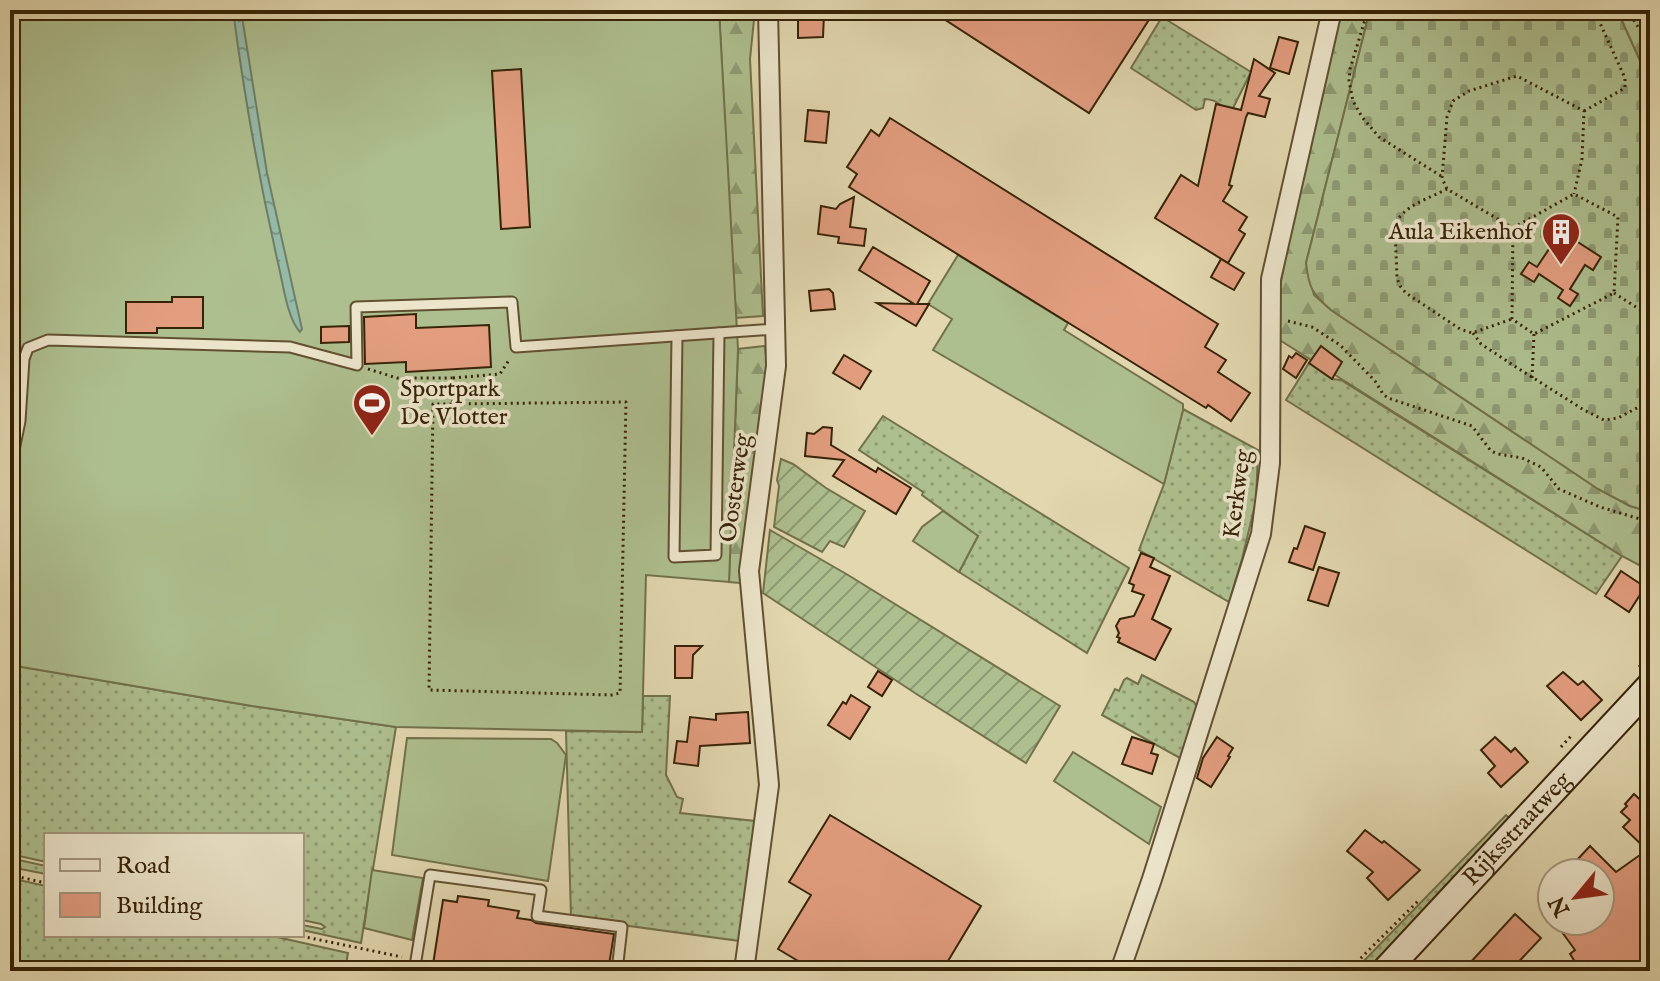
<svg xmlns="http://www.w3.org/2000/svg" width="1660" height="981" font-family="'IM FELL English',serif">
<defs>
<pattern id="grass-dots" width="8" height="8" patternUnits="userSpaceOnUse" patternTransform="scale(2)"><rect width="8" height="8" fill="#aebf8f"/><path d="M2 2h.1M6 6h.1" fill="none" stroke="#8e9b73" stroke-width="1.8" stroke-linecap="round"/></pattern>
<pattern id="forest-firs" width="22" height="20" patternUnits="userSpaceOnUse" patternTransform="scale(2)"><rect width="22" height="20" fill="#aebf8f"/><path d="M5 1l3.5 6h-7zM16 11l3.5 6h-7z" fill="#8e9b73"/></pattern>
<pattern id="cemetery-stones" width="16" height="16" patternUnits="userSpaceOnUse" patternTransform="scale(2)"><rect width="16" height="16" fill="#aebf8f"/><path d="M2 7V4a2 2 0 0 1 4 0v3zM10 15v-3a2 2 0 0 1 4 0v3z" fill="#8e9b73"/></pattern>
<pattern id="garden-furrows" width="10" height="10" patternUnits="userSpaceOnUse" patternTransform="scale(2)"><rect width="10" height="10" fill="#aebf8f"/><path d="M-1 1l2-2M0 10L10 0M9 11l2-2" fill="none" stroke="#8e9b73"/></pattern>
<pattern id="water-ripples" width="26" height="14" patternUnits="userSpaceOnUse" patternTransform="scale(2)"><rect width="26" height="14" fill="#95baa8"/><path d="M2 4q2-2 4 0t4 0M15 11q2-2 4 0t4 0" fill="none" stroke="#7a9787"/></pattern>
</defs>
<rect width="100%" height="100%" fill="#e2d7af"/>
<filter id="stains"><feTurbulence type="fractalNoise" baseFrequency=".0025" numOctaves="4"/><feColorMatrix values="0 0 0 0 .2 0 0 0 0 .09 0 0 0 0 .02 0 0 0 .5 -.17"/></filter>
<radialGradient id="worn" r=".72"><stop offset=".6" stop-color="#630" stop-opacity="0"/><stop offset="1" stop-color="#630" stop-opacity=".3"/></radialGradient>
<!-- grass -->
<g fill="url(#grass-dots)" stroke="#72714b" stroke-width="2">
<path d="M1162,17l89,55 -23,46c-5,-12 -9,-18 -23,-19l-2,9 -7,2 -65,-42z"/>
<path d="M1309,363l23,16 9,1 281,176 -26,38 -310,-194z"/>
<path d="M1183,409l75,41 -2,51 -14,58 -13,43 -90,-52 25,-66z"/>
<path d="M883,416l246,152 -42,85 -128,-81 19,-36 -56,-41 1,-3 -64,-42z"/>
<path d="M10,665l242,41 144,21 -35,216 -59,-13v-5l20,4 3,-2 -4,-3 -19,-4v-85h-256v27l-36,-8z"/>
<path d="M1142,675l52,27 3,5 -17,51 -78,-43 13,-26 4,2 5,-11 3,-2 11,6z"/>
<path d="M643,696h27l-4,79 11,22 6,2 -3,14 75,8 -15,120 -169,-23 -5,-187 76,1z"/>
<path d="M1506,815l6,5 -146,151h-12z"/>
<path d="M10,858l36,8v8l-36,-7z"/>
<path d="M10,878l36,8v49h222l80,18 -3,18h-335z"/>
</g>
<!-- forest -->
<g fill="url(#forest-firs)" stroke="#72714b" stroke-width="2">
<path d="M719,10h36l-5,49 13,257 -28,2z"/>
<path d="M1341,10h29l-64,253 8,32 17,15 267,179 32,17 20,6v59l-28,-15 -344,-217 1,-47 18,-95 20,-92z"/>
<path d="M1617,10h33v73z"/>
<path d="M765,346l3,31 -28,206 -11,-1 9,-233z"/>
</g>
<!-- cemetery -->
<path fill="url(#cemetery-stones)" stroke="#72714b" stroke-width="2" d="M1370,10h247l33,73v429l-20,-6 -32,-17 -267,-179c-19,-17 -22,-21 -25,-47z"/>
<!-- garden -->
<g fill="url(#garden-furrows)" stroke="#72714b" stroke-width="2">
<path d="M781,459l12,5 33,24 39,23 -21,36 -14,-6 -8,11 -48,-25 5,-41 -2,-6z"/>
<path d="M770,530l78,45 212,131 -34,57 -108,-68 -155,-102z"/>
</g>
<!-- pitch -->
<g fill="#aebf8f" stroke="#72714b" stroke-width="2">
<path d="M10,10h709l19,339 -9,233 -83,-7 -4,157 -246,-5 -144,-21 -242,-41v-73l7,-19 2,-42 -9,-7z"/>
<path d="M958,255l110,68 -4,7 119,74v6l-19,74 -231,-134 19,-31 -24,-15z"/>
<path d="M943,511l35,25 -19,36 -46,-31 9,-14z"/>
<path d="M407,738l144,1 6,4 9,12 -18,126 -156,-26z"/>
<path d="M1073,752l88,55 -12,37 -95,-63z"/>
<path d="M372,870l51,8 -11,62 -48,-12z"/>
</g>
<!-- water -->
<g fill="url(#water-ripples)" stroke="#6f7e68" stroke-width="2">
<path d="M233,10h8l26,163 35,156 -2,3c-13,-14 -17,-49 -22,-69 -19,-84 -34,-168 -45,-253z"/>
<path d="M10,524l9,7c3,21 -2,41 -9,61v-20l4,-27 -4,-13z"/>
</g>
<!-- building -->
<g fill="#e39e80" stroke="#372307" stroke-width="2">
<path d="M930,10h214l8,5 -63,98z"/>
<path d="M798,11l19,1v2h7l-1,23 -25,1z"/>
<path d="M1279,37l19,5 -9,32 -19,-6z"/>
<path d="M1254,59l21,14 -16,23 11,3 -5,18 -17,-4 -2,4 -17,68 3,1 -9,15 24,16 -8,13 6,4 -17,29 -73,-45 26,-43 17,11 18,-82 25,6z"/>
<path d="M521,69l9,158 -29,2 -9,-158z"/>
<path d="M808,110l21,2 -3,31 -21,-2z"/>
<path d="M890,118l328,206 -13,23 21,13 -8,12 32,21 -19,28 -23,-16 -2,3 -357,-221 8,-13 -10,-7 24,-37 8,6z"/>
<path d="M854,197l-4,30 16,2 -2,17 -26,-3 1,-6 -21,-3 3,-28 15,3 4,-5z"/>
<path d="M1553,226l48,31 -8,13 -8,-5 -15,24 8,5 -8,12 -12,-8 5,-8 -24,-16 -5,8 -13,-8 8,-12 8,5 16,-24 -8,-5z"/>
<path d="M873,247l57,34 -13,23h12l-13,22 -39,-23 37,1 -55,-34z"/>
<path d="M1221,259l23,14 -10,17 -23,-13z"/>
<path d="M829,289l4,4 2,16 -24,2 -2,-20z"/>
<path d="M172,297h31v31h-46v5h-31v-31h46z"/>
<path d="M416,314v14l73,-3 2,42 -85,5v-10l-41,2 -1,-47z"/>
<path d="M349,326v16l-28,1v-16z"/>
<path d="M1321,346l21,16 -10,17 -23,-16z"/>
<path d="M1296,353l11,7 -11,18 -13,-9 6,-13 3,2z"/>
<path d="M844,355l27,16 -11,18 -27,-16z"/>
<path d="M823,427l9,1 -1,17 45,27 2,-4 33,20 -15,26 -63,-38 11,-16 -39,-4 2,-23 7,1z"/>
<path d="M1305,526l20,7 -12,37 -24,-8 5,-14 3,1z"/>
<path d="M1141,553l13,5 -4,9 20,9 -18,43 19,10 -16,31 -37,-18 2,-4 -3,-1 2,-4 -3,-7 4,-7 14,-3 10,-21 -12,-4 2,-6 -5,-2z"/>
<path d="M1319,567l20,6 -11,33 -20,-6z"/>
<path d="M1621,571l24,16 -16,25 -24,-16z"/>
<path d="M675,646h27l-9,9 -1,23h-17z"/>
<path d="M878,671l14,9 -10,16 -14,-9z"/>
<path d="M1563,672l15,13 5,-4 19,19 -21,20 -34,-34z"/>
<path d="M851,695l19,12 -20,32 -22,-14 15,-23 3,2z"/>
<path d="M748,712l2,31 -50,3 -2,20 -24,-3 3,-22 10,1 3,-25 26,3v-6z"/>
<path d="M1132,737l22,7 -3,9 7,2 -6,19 -30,-10z"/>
<path d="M1217,737l16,11 -5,8 2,1 -19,30 -14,-9 6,-20z"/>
<path d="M1495,737l16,15 4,-4 13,14 -27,25 -13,-14 7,-7 -14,-16z"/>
<path d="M1634,794l12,11 -2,2 6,6 -8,11 8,8v139h-69l-11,-17 5,-4 -21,-29h46v-48h-9l-14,-13 13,-14 26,26 31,-22 -24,-23 7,-7 -9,-8 6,-6 -2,-2z"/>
<path d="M830,815l151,91 -39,65h-127l-37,-22 33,-54 -22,-13z"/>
<path d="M1365,830l17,13 2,-2 36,29 -32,30 -21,-22 6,-6 -26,-21z"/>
<path d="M458,896l31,4 -1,6 31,5 -2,7 14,2 5,3 78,11 -6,37h-176l11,-71 14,2z"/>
<path d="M1515,914l26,24 -31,33h-33l-8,-7z"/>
</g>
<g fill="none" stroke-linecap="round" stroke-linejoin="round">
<!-- service casing -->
<g stroke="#625031" stroke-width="13">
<g id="service">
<path d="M677,336l-3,221 42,-2 3,-222"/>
<path d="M10,470l10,-49 4,-62 4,-11 20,-8 242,7 67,18 -1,-58 156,-5 4,45 260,-18"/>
<path d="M416,960l14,-85 111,15 -4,26 85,11 -5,44"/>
</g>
</g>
<!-- minor casing -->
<g stroke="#625031" stroke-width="22">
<g id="minor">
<path d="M744,971l25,-186 -20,-214 27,-205 -8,-356"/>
<path d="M1120,971l32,-92 109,-345 9,-71 1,-184 61,-269"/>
</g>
</g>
<!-- secondary casing -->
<g stroke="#372307" stroke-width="30">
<g id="secondary">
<path id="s1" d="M1385,971l265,-285"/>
</g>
</g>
<!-- path -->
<g stroke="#372307" stroke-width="3" stroke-dasharray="2 4" stroke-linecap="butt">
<path d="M1368,10l-18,59 -1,12 4,20 9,16 17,20 62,39"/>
<path d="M1627,10l17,26 6,13"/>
<path d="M1584,111l41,-23v-10l-31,-68"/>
<path d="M1447,189c-17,9 -47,18 -52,37l2,52 3,8 6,7 54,36 12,4 40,-14"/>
<path d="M1513,228l61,-34 44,23 -4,76 -80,41 -22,-15 1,-91 -66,-39 -5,-11 5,-61 6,-16 16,-10 48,-15 67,35 -2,48 -8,35"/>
<path d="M1614,293l36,23"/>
<path d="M10,295l4,38 4,7"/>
<path d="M1288,321l24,6 28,18 35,36 8,13 5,4 84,28 19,25 7,3 24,4 19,9 18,22 41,18 50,15"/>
<path d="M1473,333l8,11 35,23 68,43 20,10 14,-2 32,-17"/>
<path d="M368,369l29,9h56v26h-20l-4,286 183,5 8,-2 6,-291 -173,2"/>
<path d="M453,378l47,-4 9,-14"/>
<path d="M1532,378l2,-44"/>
<path d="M1639,667l11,-12"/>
<path d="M1561,747l11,-12"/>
<path d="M10,875l36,8"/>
<path d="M296,935l106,22"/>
<path d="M1348,971l72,-72"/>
</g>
<!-- service -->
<use href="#service" stroke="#ece5cb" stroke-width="9"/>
<!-- minor -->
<use href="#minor" stroke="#ece5cb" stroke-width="18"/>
<!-- secondary -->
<use href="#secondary" stroke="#ece5cb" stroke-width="26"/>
</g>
<!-- icons -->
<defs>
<g id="building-pin" transform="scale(2)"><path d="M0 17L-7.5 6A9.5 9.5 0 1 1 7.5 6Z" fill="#8f2418" stroke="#ece5cb"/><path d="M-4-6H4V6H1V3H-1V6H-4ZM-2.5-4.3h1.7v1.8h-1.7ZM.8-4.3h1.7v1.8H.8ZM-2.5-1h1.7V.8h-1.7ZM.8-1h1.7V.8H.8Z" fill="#fff"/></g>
<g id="stadium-pin" transform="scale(2)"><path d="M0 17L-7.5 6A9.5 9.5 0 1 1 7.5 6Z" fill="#8f2418" stroke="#ece5cb"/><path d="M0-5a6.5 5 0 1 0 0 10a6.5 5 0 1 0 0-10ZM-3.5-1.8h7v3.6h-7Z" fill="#fff"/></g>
</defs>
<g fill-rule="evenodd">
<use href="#building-pin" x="1561" y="232"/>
<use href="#stadium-pin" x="372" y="403"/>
</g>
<g text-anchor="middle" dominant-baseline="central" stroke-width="7" stroke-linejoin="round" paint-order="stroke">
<!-- poi labels -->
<g font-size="24" fill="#372307" stroke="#ece5cb" text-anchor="end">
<text x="1533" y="232">Aula Eikenhof</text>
<text x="400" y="389" text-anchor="start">Sportpark<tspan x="400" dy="28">De Vlotter</tspan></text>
</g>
<!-- street labels -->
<g font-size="24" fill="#372307" stroke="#ece5cb">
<text transform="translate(736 488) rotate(-82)">Oosterweg</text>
<text transform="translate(1238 494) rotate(-82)">Kerkweg</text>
<text stroke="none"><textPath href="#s1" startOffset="194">Rijksstraatweg</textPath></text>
</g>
</g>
<!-- margin -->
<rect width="1660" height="981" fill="none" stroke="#e2d7af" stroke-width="40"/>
<rect x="12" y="12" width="1636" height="957" fill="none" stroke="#372307" stroke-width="4"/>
<rect x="20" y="20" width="1620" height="941" fill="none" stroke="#372307" stroke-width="2"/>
<!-- legend -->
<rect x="44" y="833" width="260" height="104" fill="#ece5cb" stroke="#a4977d" stroke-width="2"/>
<rect x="60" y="859" width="40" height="12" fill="#ece5cb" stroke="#a4977d" stroke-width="2"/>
<text x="116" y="873" font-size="24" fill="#372307">Road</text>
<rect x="60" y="893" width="40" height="24" fill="#e39e80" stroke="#a4977d" stroke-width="2"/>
<text x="116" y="913" font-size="24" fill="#372307">Building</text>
<!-- north arrow -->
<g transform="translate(1576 897) rotate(241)"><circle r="38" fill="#ece5cb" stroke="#a4977d" stroke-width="2"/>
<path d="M0-6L14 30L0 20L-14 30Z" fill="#8f2418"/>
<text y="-12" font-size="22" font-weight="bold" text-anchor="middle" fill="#372307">N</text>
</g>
<rect width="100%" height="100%" filter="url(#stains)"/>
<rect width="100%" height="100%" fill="url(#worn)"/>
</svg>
